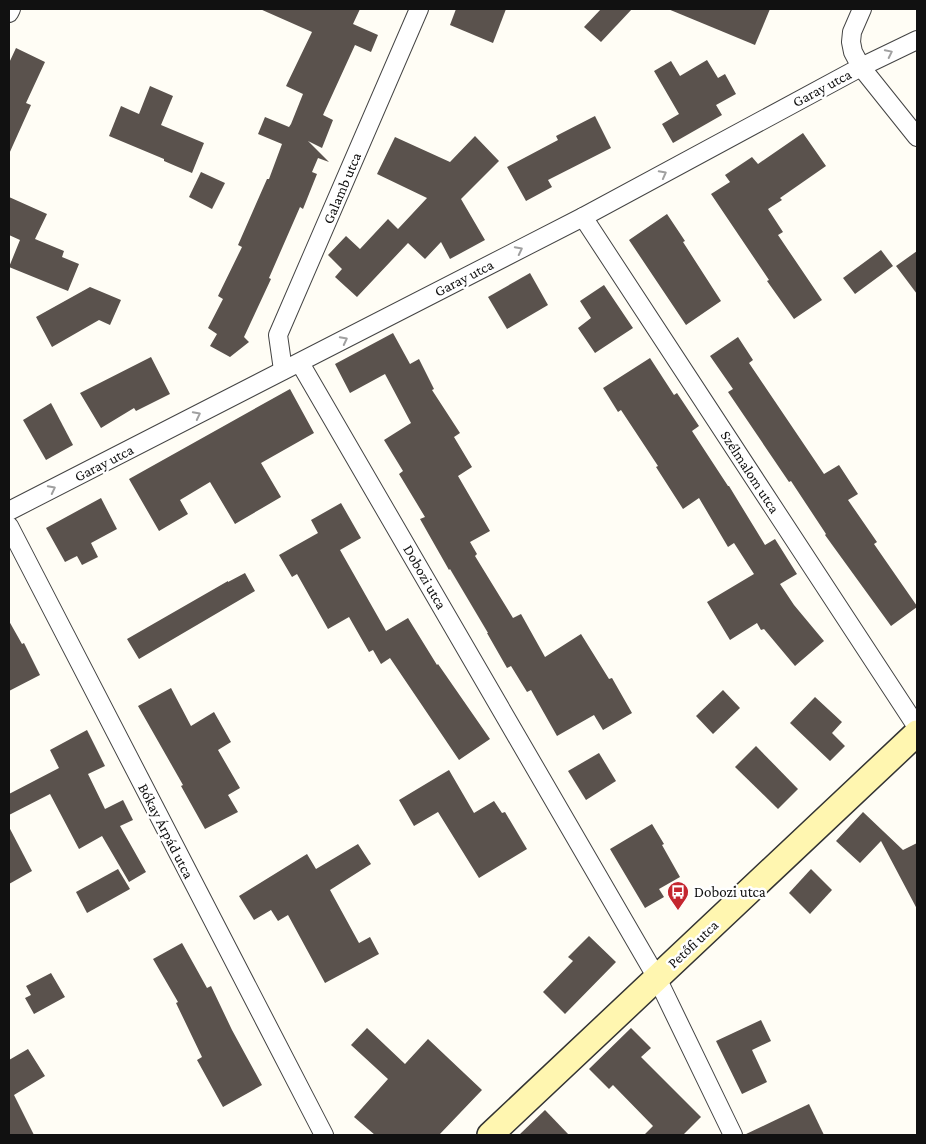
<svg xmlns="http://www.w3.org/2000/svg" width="926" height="1144" font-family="'Crimson Pro',serif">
<rect width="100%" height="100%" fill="#fffdf5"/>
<!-- building -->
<g fill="#5a524d">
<path d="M260,9h100l-7,15 25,11 -7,17 -16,-7 -32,70 10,5 -11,28 -14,-7 21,21 -11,-4 -6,14 5,2 -14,35 -3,-2 -31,71 2,1 -27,58 5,5 -19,15 -20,-11 7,-12 -9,-6 15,-29 -5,-3 24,-49 -4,-2 29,-66h2l13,-35 -24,-10 7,-17 24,10 2,-3 12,-30 -17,-8 26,-54z"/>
<path d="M456,9h50l-13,34 -43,-18z"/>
<path d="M601,9h31l-31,33 -17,-15z"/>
<path d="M668,9h102l-15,36z"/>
<path d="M16,48l29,14 -19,41 5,2 -22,49v-91z"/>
<path d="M707,60l11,18 7,-4 11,20 -20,11 6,10 -49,28 -11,-19 17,-10 -25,-43 17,-10 9,15z"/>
<path d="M150,86l23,10 -12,29 43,18 -12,30 -28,-12v-2l-55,-23 12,-30 18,8z"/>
<path d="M595,116l16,32 -63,32 4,7 -26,14 -19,-34 51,-27 -2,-4z"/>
<path d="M803,133l23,33 -46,32 2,2 -14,9 15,23 -5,3 44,65 -28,19 -27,-38 2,-1 -58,-86 19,-12 -5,-7 27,-18 6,7z"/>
<path d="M475,136l24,25 -38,38 24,41 -35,19 -9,-17 -16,17 -17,-16 -51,54 -22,-20 7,-8 -14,-14 18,-19 14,13 28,-30 10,10 29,-31 -50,-24 18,-37 55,25z"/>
<path d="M201,172l24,11 -13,26 -23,-12z"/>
<path d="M9,197l38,17 -12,25 29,12 -2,6 17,7 -11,27 -59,-24 11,-27 -11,-5z"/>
<path d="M667,214l18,27 -2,1 38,59 -35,24 -57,-85z"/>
<path d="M881,250l12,16 -38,28 -12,-16z"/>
<path d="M917,251v43l-21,-28z"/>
<path d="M530,273l18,32 -41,24 -19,-32z"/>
<path d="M604,285l29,43 -38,25 -17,-25 13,-10 -11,-17z"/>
<path d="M90,287l31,13 -11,25 -11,-5 -47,27 -16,-30z"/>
<path d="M393,333l17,31 9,-5 15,30 -2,1 28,43 -6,4 18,30 -14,9 32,55 -20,11 7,12 -2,2 38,62 8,-4 24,43 36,-23 28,45 3,-1 20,35 -29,17 -9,-15 -37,21 -26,-46 -4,2 -16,-26 -4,2 -20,-35h1l-38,-64 -1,1 -29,-51 5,-2 -26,-43 4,-3 -19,-31 27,-17 -26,-49 -35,19 -15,-29z"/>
<path d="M738,337l15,23 -4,3 75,111 15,-9 19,29 -10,6 29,42 -3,2 43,62v1l-26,19 -66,-91 1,-1 -35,-53 -2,1 -61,-90 5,-3 -23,-33z"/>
<path d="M151,357l19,37 -34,17 -2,-3 -33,20 -21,-35z"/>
<path d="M650,358l24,37 3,-2 22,33 -7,5 36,55h1l36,59 10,-6 22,35 -17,10 14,21 30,36 -29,25 -31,-37 -3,1 -4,-7 -27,17 -23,-38 47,-28 -20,-31 -6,4 -29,-49 -16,11 -27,-42 2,-1 -37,-56 -3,2 -15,-24z"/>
<path d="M290,389l24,44 -53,30 20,34 -46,27 -25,-42 -30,18 8,14 -29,17 -30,-52z"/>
<path d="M51,403l22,42 -27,15 -23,-40z"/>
<path d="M101,498l16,31 -26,14 7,14 -16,8 -5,-9 -12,6 -19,-34z"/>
<path d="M341,503l20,35 -21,12 46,81 22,-13 29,47 1,-1 52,75 -31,21 -69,-102 -9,6 -8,-14 -4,2 -20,-35 -21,12 -31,-55 -5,3 -13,-22 39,-22 -7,-13z"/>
<path d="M245,573l10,18 -116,68 -12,-20 101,-58v1z"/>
<path d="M9,621l13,23 2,-1 16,32 -31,16z"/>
<path d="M171,688l20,38 23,-14 17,30 -13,8 22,38 -12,7 10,17 -33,17 -24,-43 2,-1 -45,-79z"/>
<path d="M723,690l17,18 -27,26 -17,-18z"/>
<path d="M815,697l27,25 -10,11 13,13 -15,15 -40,-38z"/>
<path d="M87,730l18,36 -17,8 17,35 18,-9 10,20 -13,6 26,46 -17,10 -27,-46 -23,13 -29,-55 -41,21v-21l50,-26 -9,-18z"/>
<path d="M756,746l42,43 -20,20 -43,-42z"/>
<path d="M599,753l17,28 -30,19 -18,-29z"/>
<path d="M449,770l25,43 20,-12 8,12 3,-1 22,37 -48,29 -41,-66 -24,14 -15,-26z"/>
<path d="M863,812l40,38 14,-7v66l-36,-68 -21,22 -24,-22z"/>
<path d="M652,824l12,20 -2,1 18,32 -21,12 5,8 -19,11 -35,-59z"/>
<path d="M9,827l23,44 -23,13z"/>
<path d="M358,844l13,20 -41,26 29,53 11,-6 9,17 -54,29 -37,-68 -10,6 -7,-11 -17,10 -15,-24 68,-42 9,15z"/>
<path d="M118,869l12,20 -43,24 -11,-21z"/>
<path d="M811,869l21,21 -22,24 -21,-21z"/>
<path d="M589,936l27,26 -51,52 -22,-22 30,-31 -5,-4z"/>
<path d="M182,943l25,45 4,-2 21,44 30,55 -39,22 -26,-47 5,-3 -26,-54 2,-1 -25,-43z"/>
<path d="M51,973l14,24 -31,17 -9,-16 6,-3 -5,-9z"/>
<path d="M761,1020l10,21 -19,9 15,32 -25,12 -26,-53z"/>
<path d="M367,1028l38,36 23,-25 54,51 -43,45h-64l-21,-18 34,-38 -37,-34z"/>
<path d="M631,1028l20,20 -10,9 60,60 -18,18h-39l9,-9 -40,-41 -4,4 -20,-20z"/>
<path d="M28,1049l17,27 -31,19 20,40h-25v-75z"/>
<path d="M809,1104l15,31h-80z"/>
<path d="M545,1110l24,25h-50z"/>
</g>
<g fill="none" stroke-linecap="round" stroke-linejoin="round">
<!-- street casing -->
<g stroke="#444" stroke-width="20">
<g id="street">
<path d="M862,9l-10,23 -1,10 2,10 8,15 56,70"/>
<path d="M9,13l2,-4"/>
<path d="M583,217l334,510"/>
<path d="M300,363l357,615 76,157"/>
<path d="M283,370l-5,-35 141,-326"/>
<path d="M9,511l574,-294 278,-150 56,-27"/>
<path d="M9,526l315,609"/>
</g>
</g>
<!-- secondary casing -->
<g stroke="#333" stroke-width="28">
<path id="secondary" d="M490,1135l427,-402"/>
</g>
<!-- street -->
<use href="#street" stroke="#fff" stroke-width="18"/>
<!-- secondary -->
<use href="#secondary" stroke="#fff6b0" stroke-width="25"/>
</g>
<!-- one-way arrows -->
<defs><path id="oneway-chevron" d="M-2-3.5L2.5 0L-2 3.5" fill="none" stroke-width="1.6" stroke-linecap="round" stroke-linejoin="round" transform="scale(1.25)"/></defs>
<g stroke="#a0a0a0">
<use href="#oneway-chevron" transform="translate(889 53) rotate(-26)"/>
<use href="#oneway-chevron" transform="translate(663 174) rotate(-28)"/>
<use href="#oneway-chevron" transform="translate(519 250) rotate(-27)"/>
<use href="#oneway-chevron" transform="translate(344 340) rotate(-27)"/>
<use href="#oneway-chevron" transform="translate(197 415) rotate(-27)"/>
<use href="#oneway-chevron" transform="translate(52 489) rotate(-27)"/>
</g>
<!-- icons -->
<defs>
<g id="bus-pin" transform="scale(1.125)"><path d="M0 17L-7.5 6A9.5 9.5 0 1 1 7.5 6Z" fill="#c4262e" stroke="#fff"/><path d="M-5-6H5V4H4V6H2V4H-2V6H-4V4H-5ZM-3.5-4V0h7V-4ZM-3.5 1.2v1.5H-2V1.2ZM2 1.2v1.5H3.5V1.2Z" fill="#fff"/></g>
</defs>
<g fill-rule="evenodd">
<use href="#bus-pin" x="678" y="892"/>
</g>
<g text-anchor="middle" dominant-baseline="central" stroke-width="5" stroke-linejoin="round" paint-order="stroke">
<!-- street labels -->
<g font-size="15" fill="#111" stroke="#fff">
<text transform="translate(822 88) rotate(-28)">Garay utca</text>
<text transform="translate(342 188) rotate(-67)">Galamb utca</text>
<text transform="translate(464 278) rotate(-27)">Garay utca</text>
<text transform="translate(104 463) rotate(-27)">Garay utca</text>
<text transform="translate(750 472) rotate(57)">Szélmalom utca</text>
<text transform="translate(425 577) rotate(60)">Dobozi utca</text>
<text transform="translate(166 831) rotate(63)">Bókay Árpád utca</text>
<text transform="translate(693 944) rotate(-43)">Petőfi utca</text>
</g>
<!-- poi labels -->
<g font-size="15" fill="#111" stroke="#fff" text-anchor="start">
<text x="694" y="892">Dobozi utca</text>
</g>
</g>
<!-- border -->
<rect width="926" height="1144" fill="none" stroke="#111111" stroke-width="20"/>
</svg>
